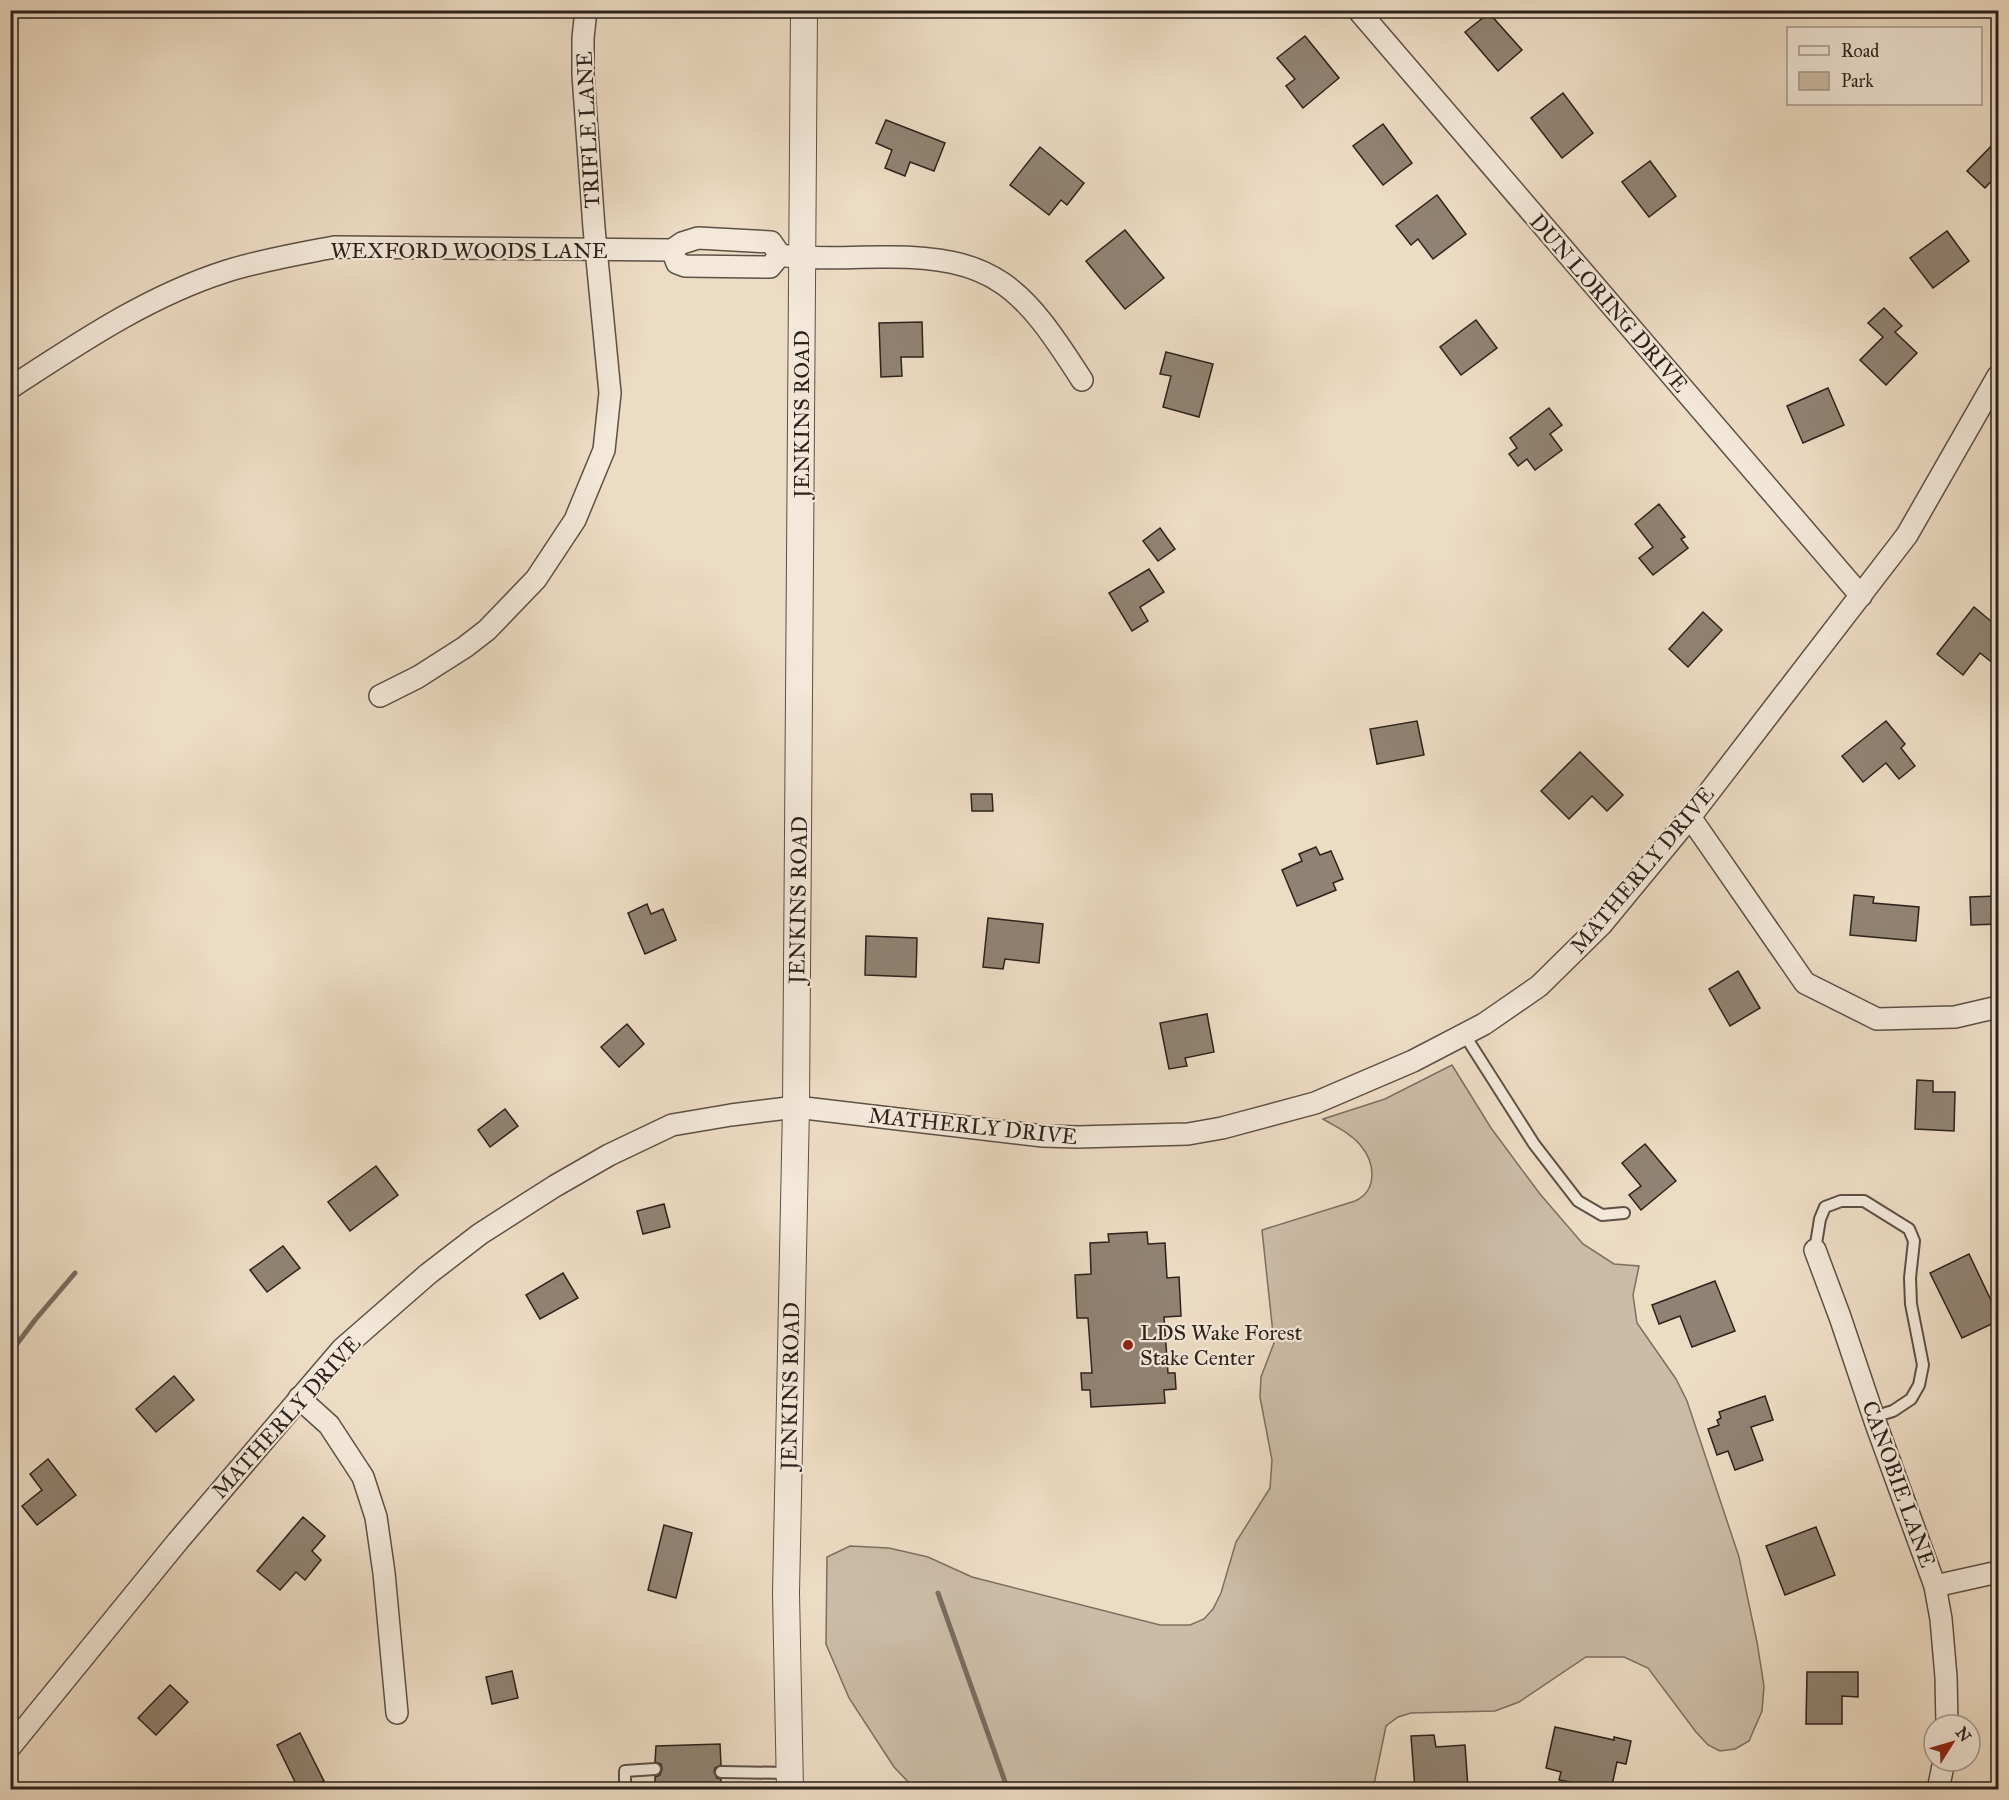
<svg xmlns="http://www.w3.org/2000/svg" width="2009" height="1800" font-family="'IM FELL Great Primer',serif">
<rect width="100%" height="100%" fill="#eddcc4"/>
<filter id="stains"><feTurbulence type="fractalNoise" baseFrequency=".00333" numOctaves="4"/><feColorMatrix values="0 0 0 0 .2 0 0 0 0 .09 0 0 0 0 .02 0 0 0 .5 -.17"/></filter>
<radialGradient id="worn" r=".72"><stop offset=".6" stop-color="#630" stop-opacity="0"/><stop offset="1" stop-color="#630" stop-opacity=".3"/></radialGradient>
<!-- green -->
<path fill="#ccbca7" stroke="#7c6f62" stroke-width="1.5" d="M1452,1065l39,63 49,66 43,50 31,20 25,2 -6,29 4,28 39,56 11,22 52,156 18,85 7,44 -2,25 -13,30 -14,8 -15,2 -12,-6 -12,-13 -48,-64 -24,-11h-38l-67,45 -24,9 -84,2 -13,4 -12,9 -13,63h-458l-21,-22 -45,-69 -23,-54 1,-87 23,-11 39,2 39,9 44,20 188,48h30l14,-6 9,-10 8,-16 15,-51 34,-54 2,-28 -12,-63 1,-20 13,-34 -12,-113 93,-29c22,-10 21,-37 6,-55 -9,-12 -25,-19 -38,-27l62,-20z"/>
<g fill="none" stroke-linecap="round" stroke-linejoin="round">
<!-- stream -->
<g stroke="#796c5f" stroke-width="5">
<path d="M10,1353l25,-33 40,-47"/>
<path d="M938,1593l70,197"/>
</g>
</g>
<!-- building -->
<g fill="#918373" stroke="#2d221c" stroke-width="1.5">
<path d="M1489,13l33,37 -24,21 -33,-39z"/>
<path d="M1305,36l34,42 -36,30 -17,-22 9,-7 -18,-21z"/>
<path d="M1563,93l30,40 -31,25 -31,-40z"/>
<path d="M886,120l59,23 -11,28 -24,-9 -5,14 -20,-8 7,-18 -16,-7z"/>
<path d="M1383,124l29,39 -29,22 -30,-39z"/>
<path d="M1998,139v35l-13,14 -18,-17z"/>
<path d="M1040,147l44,36 -17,22 -6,-5 -12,15 -39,-30z"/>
<path d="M1650,161l26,35 -27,21 -27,-35z"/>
<path d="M1437,195l29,39 -33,25 -15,-20 -7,6 -15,-19z"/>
<path d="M1125,230l39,48 -39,31 -39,-48z"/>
<path d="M1947,231l22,30 -36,27 -23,-30z"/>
<path d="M1884,308l18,18 -7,6 22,21 -31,32 -26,-25 23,-23 -15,-14z"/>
<path d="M1476,320l21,28 -36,27 -21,-28z"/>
<path d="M922,322l1,35h-22l1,19 -21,1 -2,-54z"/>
<path d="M1166,352l47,12 -14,53 -36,-10 8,-31 -11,-2z"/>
<path d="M1828,388l16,37 -41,18 -16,-37z"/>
<path d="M1549,408l13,17 -12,9 12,16 -27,20 -8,-11 -9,7 -9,-12 8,-6 -7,-10z"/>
<path d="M1659,504l26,33 -4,2 7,9 -35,27 -14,-17 14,-11 -18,-23z"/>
<path d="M1160,528l15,21 -17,12 -15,-20z"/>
<path d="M1149,569l15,23 -24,15 8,14 -16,10 -23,-38z"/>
<path d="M1974,607l24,20v40l-18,-14 -17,22 -26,-21z"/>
<path d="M1703,612l19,18 -34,37 -19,-18z"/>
<path d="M1417,721l7,34 -47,9 -7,-35z"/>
<path d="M1886,721l19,23 -4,4 14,18 -16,13 -13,-16 -23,19 -21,-26z"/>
<path d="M1580,752l43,43 -16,16 -15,-15 -23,23 -28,-28z"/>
<path d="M971,794h21l1,17h-21z"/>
<path d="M1316,847l4,8 11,-4 12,28 -10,4 3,7 -39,16 -15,-36 20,-9 -3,-7z"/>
<path d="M1854,895l20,2 -1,6 46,4 -3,34 -66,-6z"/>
<path d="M1998,896v28l-27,1 -1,-28z"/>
<path d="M647,904l4,10 12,-5 13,31 -31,14 -17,-41z"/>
<path d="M988,918l55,6 -4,39 -34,-4 -2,10 -20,-2z"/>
<path d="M866,936l51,2 -1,39 -51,-2z"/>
<path d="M1738,971l22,37 -30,18 -21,-37z"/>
<path d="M1207,1014l7,38 -29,6 2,8 -18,3 -9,-46z"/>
<path d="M627,1024l17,20 -25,23 -18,-20z"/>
<path d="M1917,1080l16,1v11h22l-1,39 -39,-2z"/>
<path d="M505,1109l13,17 -28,21 -12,-17z"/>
<path d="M1645,1144l31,37 -35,29 -12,-15 12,-9 -19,-23z"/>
<path d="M376,1166l22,29 -48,36 -22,-29z"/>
<path d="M664,1204l6,23 -27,7 -6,-23z"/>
<path d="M1147,1232l1,12 17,-1 2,35 12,-1 2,39 -17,1 4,56h7l1,16 -12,1 1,13 -74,4 -1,-17h-8l-1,-17h11l-4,-55h-11l-2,-43 16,-1 -1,-31 19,-1 -1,-8z"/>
<path d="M283,1246l17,22 -33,24 -17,-22z"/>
<path d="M1969,1254l29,61v6l-36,17 -32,-65z"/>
<path d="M563,1273l15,25 -38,21 -14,-24z"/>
<path d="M1715,1281l20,50 -43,16 -12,-31 -21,8 -7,-19z"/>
<path d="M174,1376l20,24 -38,32 -20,-23z"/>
<path d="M1765,1396l8,24 -22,7 12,33 -28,10 -7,-19 -11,4 -9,-26 11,-4 -2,-5 4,-2 -2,-6z"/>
<path d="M48,1459l28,36 -39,30 -15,-19 20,-16 -12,-16z"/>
<path d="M303,1517l22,19 -13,15 9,9 -16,20 -9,-8 -16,18 -23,-19z"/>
<path d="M664,1525l28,8 -16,65 -28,-8z"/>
<path d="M1816,1527l19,48 -50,20 -19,-49z"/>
<path d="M512,1671l6,27 -26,6 -6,-27z"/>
<path d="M1807,1672h51v25l-16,-1v28h-36z"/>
<path d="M170,1685l18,17 -32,33 -18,-17z"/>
<path d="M1555,1727l59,13v-3l17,4 -5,23 -9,-2 -6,28 -52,-10 2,-8 -15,-4z"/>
<path d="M300,1733l24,48 -18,9h-7l-22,-45z"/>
<path d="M1434,1735l2,12 29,-2 3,43 -53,2 -4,-54z"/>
<path d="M720,1744l1,21 -6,3 -1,4 3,6 4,1v11h-57v-4h-9v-9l5,-2 2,-6 -1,-5 -6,-2 1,-16z"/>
</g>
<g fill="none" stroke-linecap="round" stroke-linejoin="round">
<!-- service casing -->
<g stroke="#5d5046" stroke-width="14">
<g id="service">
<path d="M1464,1034l70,110 44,57 24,14 22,-2"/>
<path d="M1815,1250l5,-31 5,-12 16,-6h23l45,28 5,12 -4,37 1,26 12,61 -4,20 -8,14 -18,12 -20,6"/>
<path d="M721,1772l68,1"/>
<path d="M625,1790v-19l30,-2"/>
</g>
</g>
<!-- minor casing -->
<g stroke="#5d5046" stroke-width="24">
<g id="minor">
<path d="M1358,10l503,586"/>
<path d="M672,250l5,13 8,3 85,1 10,-12"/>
<path d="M10,388c69,-45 138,-92 217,-117 35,-11 71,-17 107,-24l338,3 10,-7 16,-5 73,4 9,13c33,5 67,2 101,2 115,-2 142,31 201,123"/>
<path d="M380,696l38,-19 47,-30 22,-17 49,-51 39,-59 29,-70 6,-57 -16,-165 -11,-153v-37l3,-28"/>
<path d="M1690,817l115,166 72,36 78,-2 43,-10"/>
<path d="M1815,1250l25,67 36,107 59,162 6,33 5,58 1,48"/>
<path d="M299,1398l30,27 34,52 13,40 8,56 13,140"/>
<path d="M1935,1586l63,-14"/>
<path d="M10,1747l168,-206 164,-192 86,-75 52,-40 75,-48 54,-31 63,-30 59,-10 65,-8 247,29 35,1 110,-3 34,-6 93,-25 98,-42 71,-37 55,-38 62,-61 89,-108 217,-282 91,-159"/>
<path d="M1938,1790l6,-29"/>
</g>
</g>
<!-- tertiary casing -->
<g stroke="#5d5046" stroke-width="28">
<path id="tertiary" d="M790,1790l-4,-197 10,-486 8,-1097"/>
</g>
<!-- service -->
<use href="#service" stroke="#f3e8d9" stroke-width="10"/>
<!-- minor -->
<use href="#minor" stroke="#f3e8d9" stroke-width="21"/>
<!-- tertiary -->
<use href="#tertiary" stroke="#f3e8d9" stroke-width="26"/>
</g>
<!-- markers -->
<circle fill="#8f2418" stroke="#f3e8d9" stroke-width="2" cx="1128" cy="1345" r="6"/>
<g text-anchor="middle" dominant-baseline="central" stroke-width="4.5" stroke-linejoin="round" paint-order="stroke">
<!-- street labels -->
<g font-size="22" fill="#2d221c" stroke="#f3e8d9">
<text transform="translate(588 130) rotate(-93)">TRIFLE LANE</text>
<text x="469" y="250">WEXFORD WOODS LANE</text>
<text transform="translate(1609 303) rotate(49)">DUN LORING DRIVE</text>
<text transform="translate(801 414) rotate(-90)">JENKINS ROAD</text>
<text transform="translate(1642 870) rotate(-50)">MATHERLY DRIVE</text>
<text transform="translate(798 900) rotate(-89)">JENKINS ROAD</text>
<text transform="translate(973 1126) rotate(6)">MATHERLY DRIVE</text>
<text transform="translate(790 1386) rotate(-89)">JENKINS ROAD</text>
<text transform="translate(286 1417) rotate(-48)">MATHERLY DRIVE</text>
<text transform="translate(1899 1484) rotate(70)">CANOBIE LANE</text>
</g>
<!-- poi labels -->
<g font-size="22" fill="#2d221c" stroke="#f3e8d9" text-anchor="start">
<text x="1140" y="1332">LDS Wake Forest<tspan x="1140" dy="25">Stake Center</tspan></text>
</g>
</g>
<!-- margin -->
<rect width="2009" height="1800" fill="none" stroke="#eddcc4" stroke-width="36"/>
<rect x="12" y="12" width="1985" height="1776" fill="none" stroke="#2d221c" stroke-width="3"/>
<rect x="18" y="18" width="1973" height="1764" fill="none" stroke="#2d221c" stroke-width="1.5"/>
<!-- legend -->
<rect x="1787" y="27" width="195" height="78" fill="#f3e8d9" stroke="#a4998d" stroke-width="1.5"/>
<rect x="1799" y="46" width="30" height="9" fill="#f3e8d9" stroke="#a4998d" stroke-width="1.5"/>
<text x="1841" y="57" font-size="18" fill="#2d221c">Road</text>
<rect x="1799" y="72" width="30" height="18" fill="#ccbca7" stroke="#a4998d" stroke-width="1.5"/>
<text x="1841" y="87" font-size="18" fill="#2d221c">Park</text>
<!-- north arrow -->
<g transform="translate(1952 1743) rotate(53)"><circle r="28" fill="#f3e8d9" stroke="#a4998d" stroke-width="1.5"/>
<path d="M0-4.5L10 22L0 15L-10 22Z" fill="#8f2418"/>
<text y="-9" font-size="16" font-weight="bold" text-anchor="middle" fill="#2d221c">N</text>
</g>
<rect width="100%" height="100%" filter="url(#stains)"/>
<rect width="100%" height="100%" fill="url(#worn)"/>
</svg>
